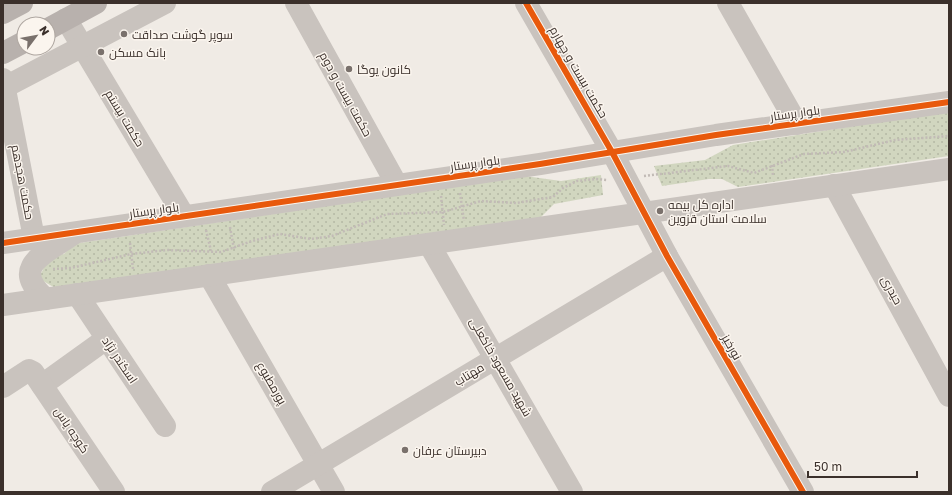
<svg xmlns="http://www.w3.org/2000/svg" width="952" height="495" font-family="'Golos Text',Cairo,sans-serif">
<defs>
<pattern id="grass-dots" width="8" height="8" patternUnits="userSpaceOnUse"><rect width="8" height="8" fill="#d1d6bf"/><path d="M2 2h.1M6 6h.1" fill="none" stroke="#b4b8a4" stroke-width="1.8" stroke-linecap="round"/></pattern>
</defs>
<rect width="100%" height="100%" fill="#f0ebe5"/>
<!-- grass -->
<g fill="url(#grass-dots)">
<path d="M949,111v45l-211,31 -16,-8h-13l-47,7 -8,-20 51,-6 28,-15z"/>
<path d="M601,175l2,20 -49,9 -14,14 -483,71 -19,-11 5,-8 3,-11 18,-5 9,-10 452,-68 36,5z"/>
</g>
<g fill="none" stroke-linecap="round" stroke-linejoin="round">
<!-- path -->
<g stroke="#c2bbb6" stroke-width="2.5" stroke-dasharray="2 2" stroke-linecap="butt">
<path d="M772,165l1,11"/>
<path d="M644,176l84,-10 26,7 50,-19 40,-2 51,-12 54,-4"/>
<path d="M460,193l4,28"/>
<path d="M441,196l3,29"/>
<path d="M230,227l4,22"/>
<path d="M206,230l5,21"/>
<path d="M130,243l3,26"/>
<path d="M53,269l18,-1 60,-14 36,-4 54,2 31,-11 28,-7 31,5 21,-3 55,-22 56,-2 38,-11 35,2 37,-6 10,-9 14,-7 19,-2 11,1"/>
</g>
<!-- minor -->
<g stroke="#c9c3be" stroke-width="22">
<path d="M296,3l101,182"/>
<path d="M526,3l86,149 55,104 136,236"/>
<path d="M728,3l69,121"/>
<path d="M66,19l118,197"/>
<path d="M3,79l31,159"/>
<path d="M3,88l162,-85"/>
<path d="M834,185l115,211"/>
<path d="M3,243l537,-79 176,-29 233,-33"/>
<path d="M429,244l143,248"/>
<path d="M209,275l125,217"/>
<path d="M77,294l88,132"/>
<path d="M46,299c-38,-32 0,-46 26,-64"/>
<path d="M3,305l946,-136"/>
<path d="M42,385l64,-46"/>
<path d="M3,387l26,-17 4,2 81,120"/>
<path d="M272,492l395,-236"/>
</g>
<!-- major -->
<g stroke="#b8b1ad" stroke-width="22">
<path d="M3,13l19,-10"/>
<path d="M48,29l48,-26"/>
<path d="M3,53l21,-11"/>
</g>
<!-- cycleway casing -->
<g stroke="#fbf5ee" stroke-width="8">
<g id="cycleway">
<path d="M526,3l86,149 55,104 136,236"/>
<path d="M3,243l537,-79 176,-29 233,-33"/>
</g>
</g>
<!-- cycleway -->
<use href="#cycleway" stroke="#e8590c" stroke-width="6"/>
</g>
<!-- markers -->
<g fill="#7a716c" stroke="#fbf5ee" stroke-width="1.5">
<circle cx="124" cy="34" r="4"/>
<circle cx="101" cy="52" r="4"/>
<circle cx="349" cy="69" r="4"/>
<circle cx="660" cy="211" r="4"/>
<circle cx="405" cy="450" r="4"/>
</g>
<g text-anchor="middle" dominant-baseline="central" stroke-width="3" stroke-linejoin="round" paint-order="stroke">
<!-- poi labels -->
<g font-size="12" fill="#3b302b" stroke="#fbf5ee" text-anchor="start">
<text x="132" y="34">سوپر گوشت صداقت</text>
<text x="109" y="52">بانک مسکن</text>
<text x="357" y="69">کانون یوگا</text>
<text x="668" y="204">اداره کل بیمه<tspan x="668" dy="14">سلامت استان قزوین</tspan></text>
<text x="413" y="450">دبیرستان عرفان</text>
</g>
<!-- street labels -->
<g font-size="12" fill="#3b302b" stroke="#fbf5ee">
<text transform="translate(579 72) rotate(60)">حکمت بیست و چهارم</text>
<text transform="translate(346 94) rotate(61)">حکمت بیست و دوم</text>
<text transform="translate(795 113) rotate(-8)">بلوار پرستار</text>
<text transform="translate(125 118) rotate(59)">حکمت بیستم</text>
<text transform="translate(475 163) rotate(-8)">بلوار پرستار</text>
<text transform="translate(23 182) rotate(79)">حکمت هجدهم</text>
<text transform="translate(154 210) rotate(-8)">بلوار پرستار</text>
<text transform="translate(892 290) rotate(61)">حیدری</text>
<text transform="translate(732 347) rotate(60)">نورخیز</text>
<text transform="translate(120 360) rotate(56)">اسکندر نژاد</text>
<text transform="translate(501 367) rotate(60)">شهید مسعود خاکعلی</text>
<text transform="translate(469 374) rotate(-31)">مهتاب</text>
<text transform="translate(272 383) rotate(60)">پورمطبوع</text>
<text transform="translate(72 430) rotate(56)">کوچه یاس</text>
</g>
</g>
<!-- border -->
<rect width="952" height="495" fill="none" stroke="#3b302b" stroke-width="8"/>
<!-- north arrow -->
<g transform="translate(36 36) rotate(58)"><circle r="19" fill="#fbf5ee" stroke="#aea6a0"/>
<path d="M0-3L7 15L0 10L-7 15Z" fill="#7a716c"/>
<text y="-6" font-size="11" font-weight="bold" text-anchor="middle" fill="#3b302b">N</text>
</g>
<!-- scale -->
<path d="M808 471v6h109v-6" fill="none" stroke="#3b302b" stroke-width="2"/>
<text x="814" y="471" font-size="12" fill="#3b302b" stroke="#fbf5ee" stroke-width="3" paint-order="stroke">50 m</text>
</svg>
